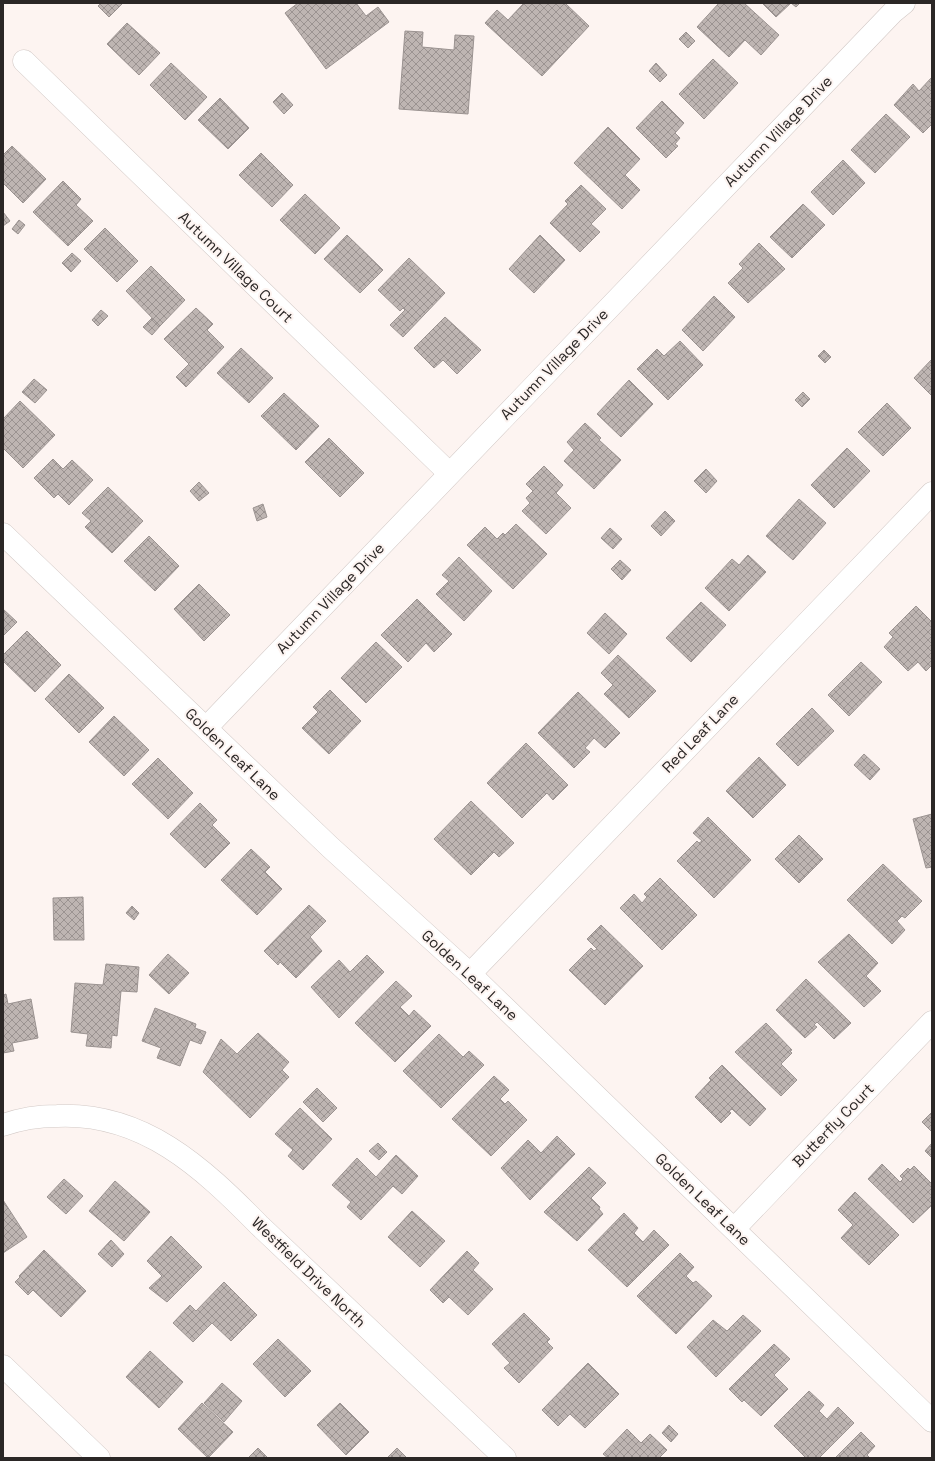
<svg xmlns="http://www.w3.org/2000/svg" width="935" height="1461" font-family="'Space Grotesk',sans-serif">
<defs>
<pattern id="building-cross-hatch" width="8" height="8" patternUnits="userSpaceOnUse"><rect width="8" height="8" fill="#beb5b2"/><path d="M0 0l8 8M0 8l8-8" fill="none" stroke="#9b9391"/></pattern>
</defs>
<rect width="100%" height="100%" fill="#fdf4f1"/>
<!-- building -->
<g fill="url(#building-cross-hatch)" stroke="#9b9391">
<path d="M101,3h22l-14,14 -11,-11z"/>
<path d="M298,3h58l10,13 12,-9 11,15 -63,47 -41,-56z"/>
<path d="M524,3h41l24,23 -47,50 -57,-53 12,-13 11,10z"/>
<path d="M719,3h25l35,32 -18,20 -16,-15 -16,17 -32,-30z"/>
<path d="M762,3h29l-15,14z"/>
<path d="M791,3h9l-4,4z"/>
<path d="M127,23l33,30 -21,22 -32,-31z"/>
<path d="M405,31l18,1 -1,15 32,3 1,-15 19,1 -6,78 -69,-5z"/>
<path d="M686,32l9,9 -7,7 -9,-9z"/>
<path d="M713,59l25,24 -34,36 -25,-25z"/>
<path d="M171,63l36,34 -22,23 -35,-35z"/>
<path d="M656,63l11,12 -7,7 -11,-11z"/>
<path d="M932,77v47l-9,9 -29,-28 19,-21 6,7z"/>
<path d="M282,93l11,12 -9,9 -11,-12z"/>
<path d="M220,98l29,30 -21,21 -30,-29z"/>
<path d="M662,101l22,22 -9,10 5,5 -5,6 3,2 -12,12 -30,-30z"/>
<path d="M886,114l24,23 -35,36 -24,-23z"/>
<path d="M608,127l32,32 -15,16 15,15 -18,19 -48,-46z"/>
<path d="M12,146l34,33 -23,24 -20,-20v-28z"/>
<path d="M261,153l32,32 -21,22 -33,-32z"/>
<path d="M843,160l22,23 -32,32 -22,-23z"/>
<path d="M63,181l18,18 -5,6 17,16 -25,25 -35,-34z"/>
<path d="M581,185l25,24 -15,15 9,8 -20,20 -30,-29 18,-19 -3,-3z"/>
<path d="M305,194l35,34 -25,26 -35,-34z"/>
<path d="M803,204l22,21 -33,33 -22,-21z"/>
<path d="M3,212l7,9 -7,5z"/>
<path d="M19,220l6,5 -7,9 -6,-5z"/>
<path d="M105,228l33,33 -21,21 -33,-33z"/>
<path d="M347,235l36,35 -23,23 -36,-34z"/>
<path d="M540,235l25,25 -31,33 -25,-24z"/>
<path d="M759,243l26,26 -37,34 -20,-20 15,-15 -4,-4z"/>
<path d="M72,253l9,8 -10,11 -9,-9z"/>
<path d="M409,258l36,35 -42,44 -13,-12 15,-15 -2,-2 -3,3 -22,-21z"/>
<path d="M151,266l34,34 -25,26 -34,-35z"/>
<path d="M714,296l21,21 -32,34 -21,-21z"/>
<path d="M196,308l17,16 -6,6 17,17 -38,40 -10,-10 13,-13 -25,-25z"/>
<path d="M101,310l7,6 -10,10 -6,-6z"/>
<path d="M445,317l36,33 -24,24 -14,-14 -9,8 -20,-20z"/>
<path d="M152,318l8,8 -8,9 -9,-8z"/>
<path d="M680,341l23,24 -35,35 -31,-31 20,-20 7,7z"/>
<path d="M241,348l32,30 -24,25 -32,-30z"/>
<path d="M824,350l7,7 -6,6 -7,-7z"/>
<path d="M932,359v37l-18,-18z"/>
<path d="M34,379l13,11 -12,13 -13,-11z"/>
<path d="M629,380l24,24 -32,33 -24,-23z"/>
<path d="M803,392l7,7 -8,8 -7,-7z"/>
<path d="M284,393l35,33 -23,24 -35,-34z"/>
<path d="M20,401l35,34 -32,33 -20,-20v-29z"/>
<path d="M887,403l24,25 -28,28 -25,-24z"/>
<path d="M585,423l16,15 -2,2 22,20 -27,29 -30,-28 10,-11 -7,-8z"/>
<path d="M329,438l35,35 -24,24 -35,-35z"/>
<path d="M847,448l23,23 -36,37 -23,-23z"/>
<path d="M53,459l10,10 9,-9 21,20 -24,25 -11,-11 -4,4 -20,-20z"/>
<path d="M544,466l19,19 -7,8 15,15 -25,26 -24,-23 8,-8 -4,-5 7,-7 -7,-7z"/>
<path d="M706,469l11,12 -11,12 -12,-12z"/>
<path d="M199,482l10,11 -10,8 -9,-10z"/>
<path d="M108,487l35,34 -31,32 -27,-26 6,-6 -9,-8z"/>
<path d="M799,499l27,24 -33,37 -27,-24z"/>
<path d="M263,504l4,13 -10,4 -4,-13z"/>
<path d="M665,511l10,10 -14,15 -10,-10z"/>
<path d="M516,524l31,30 -34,35 -46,-44 18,-18 12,12 6,-6 2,2z"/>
<path d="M610,528l12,11 -9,10 -12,-11z"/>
<path d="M149,536l30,30 -24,25 -31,-30z"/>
<path d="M748,555l18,17 -37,39 -24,-23 27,-29 7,6z"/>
<path d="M459,557l33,34 -28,30 -28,-27 13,-13 -7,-6z"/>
<path d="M620,560l11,10 -9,10 -11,-11z"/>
<path d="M199,584l31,31 -26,26 -30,-32z"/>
<path d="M417,599l35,35 -18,18 -8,-9 -18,19 -27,-27z"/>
<path d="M701,602l25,23 -35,37 -25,-24z"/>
<path d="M916,606l16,16v43l-6,6 -8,-9 -10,9 -24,-24 9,-10 -4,-4z"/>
<path d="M3,609l14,13 -14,14z"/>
<path d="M605,613l22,21 -18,20 -22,-21z"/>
<path d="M27,631l34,34 -26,27 -32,-31v-6z"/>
<path d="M376,642l26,25 -36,36 -25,-25z"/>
<path d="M618,655l38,36 -27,27 -25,-24 9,-9 -12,-12z"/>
<path d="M861,662l21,20 -33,34 -21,-21z"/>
<path d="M69,674l35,34 -25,25 -34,-34z"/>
<path d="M330,690l31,31 -32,33 -27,-26 16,-16 -5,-5z"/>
<path d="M578,692l42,41 -15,15 -11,-10 -9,10 5,4 -16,16 -36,-35z"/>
<path d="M812,708l22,23 -36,35 -22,-22z"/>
<path d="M114,716l35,34 -25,26 -35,-34z"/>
<path d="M526,743l42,42 -15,15 -6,-7 -25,25 -35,-35z"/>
<path d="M864,754l16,15 -10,11 -16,-15z"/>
<path d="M759,757l27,28 -33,33 -27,-27z"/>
<path d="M158,758l35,35 -25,26 -36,-35z"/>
<path d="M471,801l43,42 -15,14 -5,-5 -23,23 -37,-36z"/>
<path d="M200,803l17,17 -5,5 18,18 -25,25 -35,-34z"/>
<path d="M932,814v53l-6,1 -13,-49z"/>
<path d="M708,817l43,43 -37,38 -37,-37 20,-20 2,2 3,-2 -9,-8z"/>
<path d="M799,835l24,24 -24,24 -24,-24z"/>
<path d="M251,849l19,18 -5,5 17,17 -25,26 -36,-35z"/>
<path d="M883,864l39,37 -17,17 -3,-2 -5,5 8,9 -13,14 -45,-44z"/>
<path d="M660,878l37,37 -35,35 -42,-42 14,-14 8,9 5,-6 -3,-3z"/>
<path d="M83,897l1,43h-30l-1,-42z"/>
<path d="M309,905l17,16 -16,16 12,14 -26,27 -16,-16 -2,3 -14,-14z"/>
<path d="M132,906l7,7 -5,7 -8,-7z"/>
<path d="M601,925l42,41 -38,39 -36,-35 22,-22 3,3 3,-2 -10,-10z"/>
<path d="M849,934l29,29 -12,13 15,15 -17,16 -46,-45z"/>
<path d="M168,954l21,19 -20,21 -20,-19z"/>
<path d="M367,955l17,17 -45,46 -28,-31 28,-27 11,12z"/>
<path d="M106,964l33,3 -2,25 -16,-1 -4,45 -5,-1 -1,13 -25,-2 2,-12 -17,-2 4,-49 28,2z"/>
<path d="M806,979l45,44 -17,16 -17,-17 -3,3 3,2 -12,11 -29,-28z"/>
<path d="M396,981l16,15 -12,11 9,9 5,-6 17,16 -36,36 -40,-39z"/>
<path d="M6,994l2,10 23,-5 7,39 -26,5 2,8 -11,2v-58z"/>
<path d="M155,1008l41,16 -1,4 11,4 -5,12 -11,-4 -10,26 -23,-8 4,-10 -19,-7z"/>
<path d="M766,1023l26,27 -2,1 2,2 -11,11 16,16 -16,16 -46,-44z"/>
<path d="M258,1033l31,29 -7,8 7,7 -39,41 -47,-46 18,-33 16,15z"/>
<path d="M439,1034l24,23 6,-6 15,14 -43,43 -38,-37z"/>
<path d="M722,1065l44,44 -16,17 -18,-17 -3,2 2,2 -10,10 -26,-26 16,-17 -2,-2z"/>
<path d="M494,1076l15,14 -9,9 5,5 3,-3 19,19 -36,36 -39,-37z"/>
<path d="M317,1088l20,20 -14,14 -20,-20z"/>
<path d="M300,1108l32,31 -29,31 -15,-14 5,-6 -18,-16z"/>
<path d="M932,1112v20l-10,-10z"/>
<path d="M557,1136l18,18 -45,46 -29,-32 27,-28 13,13z"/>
<path d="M378,1143l9,9 -8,8 -10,-9z"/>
<path d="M932,1143v15l-7,-7z"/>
<path d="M396,1155l22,21 -16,18 -9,-8 -32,34 -14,-13 4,-5 -19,-17 25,-27 19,19z"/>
<path d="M882,1164l18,18 3,-3 -3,-3 8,-8 2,2 4,-4 18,18v21l-19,18 -45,-44z"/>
<path d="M589,1167l17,16 -15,15 9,9 -1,2 4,5 -26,27 -33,-29z"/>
<path d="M64,1179l19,17 -17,18 -19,-17z"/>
<path d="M115,1181l35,31 -26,29 -35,-30z"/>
<path d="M855,1192l44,43 -30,30 -28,-27 12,-13 -15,-15z"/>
<path d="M3,1200l24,37 -24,16z"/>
<path d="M412,1211l33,30 -25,26 -32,-30z"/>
<path d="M624,1213l14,15 -4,5 9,9 11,-12 15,15 -42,42 -39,-37z"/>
<path d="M171,1236l31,31 -35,35 -18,-14 13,-12 -15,-15z"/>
<path d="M111,1240l13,14 -12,13 -14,-13z"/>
<path d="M44,1250l42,41 -25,26 -28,-27 -5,5 -13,-13 5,-5 -1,-1z"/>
<path d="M467,1251l12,12 -6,7 20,19 -25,26 -19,-18 -6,6 -13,-13z"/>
<path d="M680,1253l14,14 -8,9 7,7 3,-2 16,15 -36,38 -39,-38z"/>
<path d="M224,1282l33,33 -26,26 -19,-18 -19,19 -20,-19 17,-18 6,6z"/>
<path d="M524,1313l26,26 -3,3 6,6 -34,35 -15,-15 6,-5 -18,-19z"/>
<path d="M743,1315l18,16 -45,46 -29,-30 26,-27 14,11z"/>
<path d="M278,1339l33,32 -26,26 -32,-33z"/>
<path d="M774,1344l16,15 -16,16 14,14 -27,27 -17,-16 -2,2 -13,-13z"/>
<path d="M150,1351l33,31 -24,26 -33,-31z"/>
<path d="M588,1363l31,31 -34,34 -15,-14 -12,12 -16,-16z"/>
<path d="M222,1383l20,18 -18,21 -20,-19z"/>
<path d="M809,1391l15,14 -5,6 8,8 11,-12 16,16 -35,35h-13l-32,-32z"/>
<path d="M202,1403l31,29 -25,26 -30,-29z"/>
<path d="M340,1403l29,29 -23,23 -29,-30z"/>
<path d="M669,1425l9,9 -7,8 -9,-9z"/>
<path d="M627,1429l14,14 9,-9 17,16 -8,8h-51l-5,-4z"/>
<path d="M861,1432l14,14 -8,9 3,3h-35z"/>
<path d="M258,1448l10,10h-20z"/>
<path d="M397,1448l10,10h-20z"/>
</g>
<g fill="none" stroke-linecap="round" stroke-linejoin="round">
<!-- minor casing -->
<g stroke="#d2c9c6" stroke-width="23">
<g id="minor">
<path d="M24,61l425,412"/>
<path d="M3,534l327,313 140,127 462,447"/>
<path d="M206,728l687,-716 11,-9"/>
<path d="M470,974l462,-481"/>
<path d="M3,1125c17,-6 36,-9 54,-9 86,-4 145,51 202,109l246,233"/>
<path d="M734,1229l198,-207"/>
<path d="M3,1366l96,92"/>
</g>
</g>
<!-- minor -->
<use href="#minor" stroke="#fff" stroke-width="22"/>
</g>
<g text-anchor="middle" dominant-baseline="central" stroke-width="4" stroke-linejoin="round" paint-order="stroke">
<!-- street labels -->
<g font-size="15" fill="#2b2726" stroke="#fdf4f1">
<text transform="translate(778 131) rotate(-46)">Autumn Village Drive</text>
<text transform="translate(236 267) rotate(44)">Autumn Village Court</text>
<text transform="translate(554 364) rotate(-46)">Autumn Village Drive</text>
<text transform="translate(330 598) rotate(-46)">Autumn Village Drive</text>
<text transform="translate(700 733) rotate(-46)">Red Leaf Lane</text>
<text transform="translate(233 754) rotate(44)">Golden Leaf Lane</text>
<text transform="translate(470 975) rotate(43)">Golden Leaf Lane</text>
<text transform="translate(833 1125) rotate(-46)">Butterfly Court</text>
<text transform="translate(703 1199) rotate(44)">Golden Leaf Lane</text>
<text transform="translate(309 1272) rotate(44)">Westfield Drive North</text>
</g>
</g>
<!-- border -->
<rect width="935" height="1461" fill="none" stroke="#2b2726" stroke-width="8"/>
</svg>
